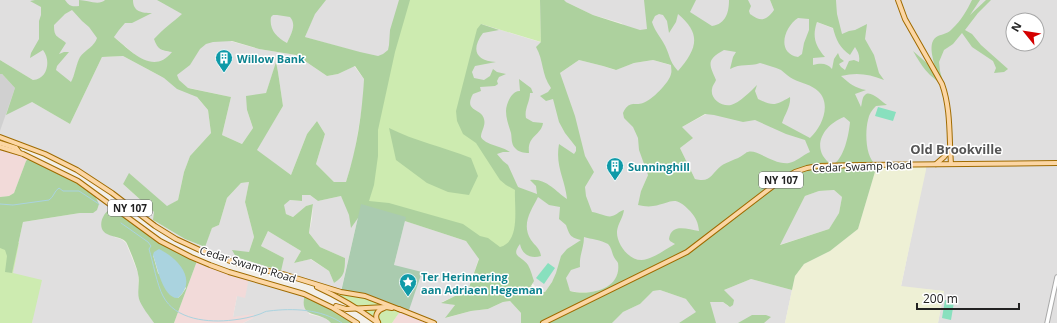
<svg xmlns="http://www.w3.org/2000/svg" width="1057" height="323" font-family="'Open Sans',sans-serif">
<rect width="100%" height="100%" fill="#f2efe9"/>
<!-- residential -->
<g fill="#e0dfdf" fill-rule="evenodd">
<path d="M0,0h105l-5,7 2,37 -23,15 -7,23 -25,-2h-14l-33,-20z"/>
<path d="M127,0h151l20,19 -11,24 -85,-10 57,16 37,6 31,21 11,-2 16,-8 10,13 -1,22 -9,55 -8,26h-12l-18,-18 9,-30 -8,-13 -10,13 -16,41 -35,-25 27,-44 -5,-34 -2,-9 -10,30 -19,17 6,18 -11,16 -20,-9 9,-38 -42,-9 19,22 3,23 -21,23 -6,16 -6,28 -11,7 -37,-33 -7,10 31,28v9l31,18 19,8 8,-19 7,-3 8,-27 14,-15 8,-1 -4,20 9,35 -5,15 35,6 -23,-12 7,-15 33,20 -7,12 16,-4 19,12 5,12 7,-5 4,-9v-11l-25,-11 -11,-14 3,-14 1,-15 -7,2 -13,11 -7,-3 -3,-9 7,-5 12,1 -1,-6h9l8,6 23,-5 9,12 36,-148 -81,-23 15,-37h83l-42,204 -20,87 -132,-36 -57,-31 -58,-43 -23,-15 -71,-29v-63l32,28 38,22 32,-67 21,-1 39,21 -48,-40z"/>
<path d="M540,0h230l4,10 16,-2 19,11v23l8,-20 20,8 -1,-30h221v323h-119l6,-32 -43,-4 25,-123 -65,1 -234,117 -35,10h-16l-6,-1 -9,-22 -16,23 -6,-1 -29,-35 -51,-146 22,-86 59,18zM566,2l27,13 28,8 49,42 -17,-5 -19,3 -19,7 -12,-4 -24,-6 -19,13zM1013,20h24v24h-24zM693,97l19,14 -30,16 -2,21 19,39 -58,4 7,-16z"/>
<path d="M834,190l8,7 -3,16 -10,16 -50,16 26,-49 14,-5z"/>
<path d="M95,196l22,13 -3,28 7,2 5,4 12,30 1,26 15,24h-122l1,-7 -21,-43 11,-51 57,-9h13z"/>
<path d="M405,221l61,20 13,17 -11,32 -6,5 -7,1 -13,6 13,3 -9,13 25,-7 17,-2 15,-7 7,-1 11,12v10h-87l-26,-10 -14,-48z"/>
<path d="M249,278l56,16 4,20 16,4 6,5h-88l10,-5 -20,-1 4,-21z"/>
<path d="M751,279l41,11 -7,33h-173l11,-11 17,-8 13,-13 7,-1 26,9 37,3 5,4 -4,-16z"/>
</g>
<!-- commercial -->
<g fill="#f2dad9">
<path d="M0,146l32,14 -6,1 -12,32 -5,3 -9,1z"/>
<path d="M197,261l52,17 -4,20 -8,-2 -4,21 21,-3 -1,4 -10,5h-69z"/>
<path d="M401,310l33,13h-42z"/>
</g>
<!-- religious -->
<path fill="#d0d0d0" d="M0,74h2l13,14 -15,43z"/>
<!-- farmland -->
<path fill="#eef0d5" d="M926,164v6l-25,116 43,5 -6,32h-153l10,-47 9,-12 26,-13 28,-22 19,-64z"/>
<!-- grass -->
<g fill="#cdebb0">
<path d="M403,0h137l1,42 -60,-18 -22,86 66,86 -15,60 -149,-52z"/>
<path d="M0,240l19,3 -6,30 29,7 -10,43h-32z"/>
<path d="M319,286l34,8 48,16 -9,13h-13z"/>
</g>
<!-- forest -->
<g fill="#add19e" fill-rule="evenodd">
<path d="M35,0h30c4,6 7,7 14,6v-6c8,0 20,6 26,0h28c0,12 9,13 19,13l-20,10h-7l-6,7 -5,7c17,14 39,39 58,15 -11,-2 -14,-2 -18,-13 9,-10 19,-17 28,-25l-25,-14h169l-11,14 -10,23 55,15 18,4 5,-2 5,-4 1,-5 1,-15 9,-30h11l-15,52 -17,78v26l-4,29 -5,16 20,2 74,21 17,12 8,2 12,9c21,-5 14,-41 15,-57l-9,-5 -6,-5 -24,-37 -13,-9 -6,-13 -1,-10 21,-82 4,-5 18,6 -16,3c-12,16 -8,28 13,29l-21,4 -3,6 2,6 10,2 6,-4 3,-7 4,3 9,2 -7,3 -2,4 1,3 -3,2 -15,1 1,4 -8,3c-10,18 9,14 11,25 2,7 -3,12 -3,18 4,8 21,9 29,15h-7l-6,2 6,7 5,4 10,22 19,7 -1,-8 -6,-6c16,-2 25,11 37,19 -2,-20 -12,-33 -8,-55l15,10 2,-3v-4l-11,-14 -6,-11 -6,-23 -7,2 -6,-5 8,-4 3,-4c-10,-14 -7,-27 -15,-41l5,-5 -1,-42h24l2,2 27,13 47,15 7,-1 -3,-29h52l-6,12 22,14c14,-2 17,-14 17,-26h19l3,6 -2,5 1,3c11,8 16,7 24,-4l-4,-10h66l1,14 5,20 7,-3 6,-1 12,-6 -2,15 9,16 5,18 5,7c-15,-6 -27,-8 -43,-4 9,8 14,12 25,14l-11,4 6,13c1,-3 1,-10 4,-12 5,-6 17,7 22,10l-11,1c-4,4 -7,8 -8,14 -3,11 -3,39 9,45l-19,64 -28,22 -26,13 -9,12 -3,14 -41,-11 -27,11 10,10 -1,5 -3,2 -7,-5h-13l6,21h-37l17,-11 -10,-13 -26,-9 -7,1 -13,13 -17,8 -11,11h-91v-10l-11,-12 -7,1 -15,7 -17,2 -26,7 10,-13 -14,-2 14,-7 7,-1 6,-5 11,-31 -13,-18 -101,-33 -14,20 -2,-13 -8,-19 -23,5 -8,-6h-8v6l-12,-1 -6,5 2,9 7,3 13,-11 7,-2 -4,29 11,14 25,11c0,13 0,18 -11,25l-5,-12 -18,-12 -17,4 7,-12 -33,-20 -7,15 23,12 -3,13 -45,-14 -4,-7 17,2 5,-15 -9,-35 4,-20 -8,1 -14,15 -8,27 -7,3 -7,19 -20,-8 -32,-19 1,-8 -31,-28 6,-11 38,33 11,-6 6,-28 6,-16 21,-23 -3,-23 -11,-13 -20,-8 -13,-11 -41,-22 -21,1 -32,67 -38,-22 -26,13 9,-27 -13,-14h-2v-14l33,20c15,-1 18,-20 10,-30l-13,8 1,-5 8,-14v-18l2,-6v-8l-11,-6zM72,10l10,11 7,6 8,11c-2,8 -12,12 -17,19 -4,7 -5,18 -9,25l-15,-12 1,-4 12,-14h-5l-5,2 7,-11c-9,-8 -12,-5 -12,-18l11,-11zM659,14l4,1 4,6 2,12 7,-11 2,-8c24,20 19,35 0,57 -10,-11 -8,-18 -15,-29 -4,-7 -8,-11 -11,-20l3,-6zM273,15h4l13,2c7,8 1,17 -3,26 -11,-6 -18,-14 -16,-26zM798,18l11,1v11l-5,13 -2,11 -4,3c-22,-4 -14,-30 0,-39zM817,22l16,6c3,12 7,20 17,27l5,-8c3,5 5,8 4,15l-5,-2 -5,1 -4,9 -4,-3 -2,-3 5,-3 -4,-3 -2,-5 -4,6 -2,10c-5,-6 -11,-6 -19,-4v-7l12,-1c-10,-11 -13,-21 -8,-35zM232,41l27,8 37,6 31,21 11,-2 17,-8 9,13c-2,35 -7,69 -18,103h-12l-18,-18 9,-30 -8,-13 -10,13 -16,41 -34,-25 26,-44 -5,-34 -2,-10 -10,31 -20,3 1,14 6,18 -11,16 -20,-9 9,-38 -43,-9 -9,-8 -2,-5 13,-10 10,-16 6,-5 7,-2zM724,50l12,2 -3,5 -3,12c11,-6 19,-2 30,-6 7,2 14,4 21,7 4,3 8,7 12,9 8,4 19,6 25,12 14,13 4,36 -8,47l-28,-15c3,-9 9,-17 8,-26 -15,9 -17,9 -32,2l-3,-8 2,-6c-6,6 -18,18 -26,20 -9,2 -21,-6 -19,-16 0,-3 3,-6 4,-9 -7,-16 -10,-20 8,-30zM579,60l24,6 13,4 18,-7 19,-3 18,5c0,3 1,6 0,9 -2,9 -19,26 -28,29 -9,3 -14,-3 -20,10l1,5 9,9 5,11 1,12 9,25 -7,16 -3,14c5,1 10,2 15,1 19,-3 21,-12 37,5 6,7 8,11 9,20 -12,-2 -28,-8 -30,8l1,2 5,3c-9,5 -18,12 -28,15 -15,6 -31,-14 -30,-28 1,-8 6,-13 7,-21 -5,1 -7,5 -12,6 -4,2 -15,-4 -20,-4l-6,-16 -1,-9 9,-15 -9,-16 -10,-40 -15,-43zM705,114l9,1 29,7 12,-2 31,14 19,6 5,12c-7,3 -14,10 -21,11 -15,2 -32,-14 -41,-11 -2,0 -3,2 -5,3 -7,5 -15,6 -22,11 -10,8 -10,17 -26,13l-15,-31 13,-10 -11,-11zM844,117l6,5c-1,12 -6,38 -18,43 -23,-16 -9,-40 12,-48zM834,190l8,7 -3,16 -10,16 -49,16 25,-49 14,-5zM538,197l11,8 11,2 -1,12 7,6c4,11 4,12 15,15l-14,9 -6,7 -5,17 -4,9 -7,10 -6,-1 -8,-5 3,-5c-2,-5 -3,-11 -6,-16 -6,-9 -18,-8 -8,-21 2,11 11,15 21,12 -1,-8 -6,-10 -10,-16 -10,-16 0,-29 7,-43zM584,237c7,2 17,3 24,7 3,3 4,8 5,11 1,3 4,6 5,8 4,27 -29,33 -48,28l-4,-13 5,-8 9,-3c-1,-12 4,-19 4,-30z"/>
<path d="M972,0h8l-10,15 16,-15h5l-13,13 -13,17 7,4 9,11 27,24 -4,3 -10,1 2,-5 -3,-7 -21,-14 -10,-14 -9,11 -9,6 -5,12 1,9 4,15c-17,-12 -21,-18 -31,-35l23,20c-2,-10 -10,-29 2,-35 5,-2 11,-3 14,-7 9,-8 15,-19 20,-29z"/>
<path d="M519,79l12,9 2,5h-3c0,9 -6,16 -4,25l7,4 10,1c-2,13 -16,12 -14,30 -5,0 -11,-1 -14,-5 -4,-4 -3,-10 -4,-15 -2,-7 -5,-14 -5,-22 0,-7 6,-21 14,-20z"/>
<path d="M389,128c26,13 54,19 82,30l7,18 -9,19 -21,-3 -21,-9 -31,-23z"/>
<path d="M28,159l49,23 18,14 4,8 -2,6 -4,3h-13l-57,9 -11,51 -7,-1 2,-16 -2,-6 -5,-2v-51l9,-1 5,-3 12,-32z"/>
<path d="M112,208l5,1 43,32 37,20 -23,62h-20c-4,-6 -13,-17 -15,-24 -2,-8 1,-17 -1,-25 0,-4 -10,-29 -12,-32 -6,-7 -20,-4 -24,-13 -3,-8 3,-18 10,-21zM153,255l33,33 -4,6 -4,4 -20,-25z"/>
<path d="M305,294l52,29h-26c-11,-13 -33,-3 -26,-29z"/>
<path d="M752,315h14l5,2 -7,6h-26z"/>
</g>
<!-- cemetery -->
<path fill="#aacbaf" d="M361,204l45,13 -12,48 28,7 -14,41 -21,-9 -46,-12z"/>
<!-- pitch -->
<g fill="#88e0be">
<path d="M878,107l18,5 -3,9 -18,-5z"/>
<path d="M548,263l7,5 -11,16 -8,-6z"/>
<path d="M945,300l9,2 -3,18 -9,-2z"/>
</g>
<!-- water -->
<path fill="#aad3df" d="M159,249c19,9 39,31 19,49 -15,1 -21,-32 -25,-43l1,-3z"/>
<g fill="none" stroke-linecap="round" stroke-linejoin="round">
<!-- stream -->
<g stroke="#aad3df" stroke-width="1">
<path d="M0,204l13,1 36,-5c5,-3 5,-9 10,-12l4,3h16l20,13"/>
<path d="M121,223l27,19 3,4 -2,3c4,13 8,36 14,47 12,24 46,27 70,24 9,-1 19,-3 27,-6 3,-1 5,-3 9,-3 24,-3 52,-2 73,12"/>
</g>
<!-- minor casing -->
<g stroke="#a9a9a9" stroke-width="5.5">
<path id="minor" d="M1047,323l10,-46"/>
</g>
<!-- major casing -->
<g stroke="#a06b00" stroke-width="6">
<g id="major">
<path d="M898,0l7,19 37,65c9,25 7,53 9,80"/>
<path d="M0,137l45,17 32,16 35,23 43,33 21,13 28,13 35,12 47,11 55,17 24,4 36,14"/>
<path d="M0,143l16,5 3,4"/>
<path d="M0,147l23,7 55,27 82,60 31,16 19,8 19,7 75,22 29,14 24,15"/>
<path d="M936,164l8,-7 6,-8"/>
<path d="M317,287c22,10 42,22 61,36"/>
<path d="M336,306l10,3 40,-2 6,1"/>
<path d="M399,309l35,14"/>
<path d="M378,322c-4,-6 -1,-12 6,-14"/>
<path d="M543,323l144,-71 90,-69 18,-11 12,-4 11,-2 43,-1 196,-2"/>
</g>
</g>
<!-- minor -->
<use href="#minor" stroke="#fff" stroke-width="3.5"/>
<!-- major -->
<use href="#major" stroke="#fcd6a4" stroke-width="4"/>
</g>
<!-- icons -->
<defs>
<g id="building-pin" transform="scale(0.9)"><path d="M0 17L-7.5 6A9.5 9.5 0 1 1 7.5 6Z" fill="#0f9aa8" stroke="#fff"/><path d="M-4-6H4V6H1V3H-1V6H-4ZM-2.5-4.3h1.7v1.8h-1.7ZM.8-4.3h1.7v1.8H.8ZM-2.5-1h1.7V.8h-1.7ZM.8-1h1.7V.8H.8Z" fill="#fff"/></g>
<g id="sight-pin" transform="scale(0.9)"><path d="M0 17L-7.5 6A9.5 9.5 0 1 1 7.5 6Z" fill="#0f9aa8" stroke="#fff"/><path d="M0-6L1.8-2.2L6-1.7L2.9 1.2L3.7 5.4L0 3.3L-3.7 5.4L-2.9 1.2L-6-1.7L-1.8-2.2Z" fill="#fff"/></g>
</defs>
<g fill-rule="evenodd">
<use href="#building-pin" x="224" y="58"/>
<use href="#building-pin" x="615" y="166"/>
<use href="#sight-pin" x="408" y="282"/>
</g>
<g text-anchor="middle" dominant-baseline="central" stroke-width="3" stroke-linejoin="round" paint-order="stroke">
<!-- shield labels -->
<g fill="#fff" stroke="#646464" stroke-width="1">
<rect x="759" y="172" width="44" height="16" rx="3"/>
<rect x="108" y="200" width="44" height="16" rx="3"/>
</g>
<g font-size="10" font-weight="bold" fill="#222">
<text x="781" y="180">NY 107</text>
<text x="130" y="208">NY 107</text>
</g>
<!-- culture labels -->
<g font-size="11" font-weight="bold" fill="#0d838f" stroke="#fff" text-anchor="start">
<text x="237" y="58">Willow Bank</text>
<text x="628" y="166">Sunninghill</text>
<text x="421" y="276">Ter Herinnering<tspan x="421" dy="13">aan Adriaen Hegeman</tspan></text>
</g>
<!-- street labels -->
<g font-size="11" fill="#222" stroke="#fff">
<text transform="translate(862 166) rotate(-2)">Cedar Swamp Road</text>
<text transform="translate(248 264) rotate(17)">Cedar Swamp Road</text>
</g>
<!-- quarter labels -->
<g font-size="13" font-weight="bold" fill="#555" stroke="#fff">
<text x="956" y="149">Old Brookville</text>
</g>
</g>
<!-- north arrow -->
<g transform="translate(1025 32) rotate(300)"><circle r="19" fill="#ffffff" stroke="#a7a7a7"/>
<path d="M0-3L7 15L0 10L-7 15Z" fill="#d40000"/>
<text y="-6" font-size="11" font-weight="bold" text-anchor="middle" fill="#222222">N</text>
</g>
<!-- scale -->
<path d="M917 303v6h102v-6" fill="none" stroke="#222222" stroke-width="2"/>
<text x="923" y="303" font-size="12" fill="#222222" stroke="#ffffff" stroke-width="3" paint-order="stroke">200 m</text>
</svg>
